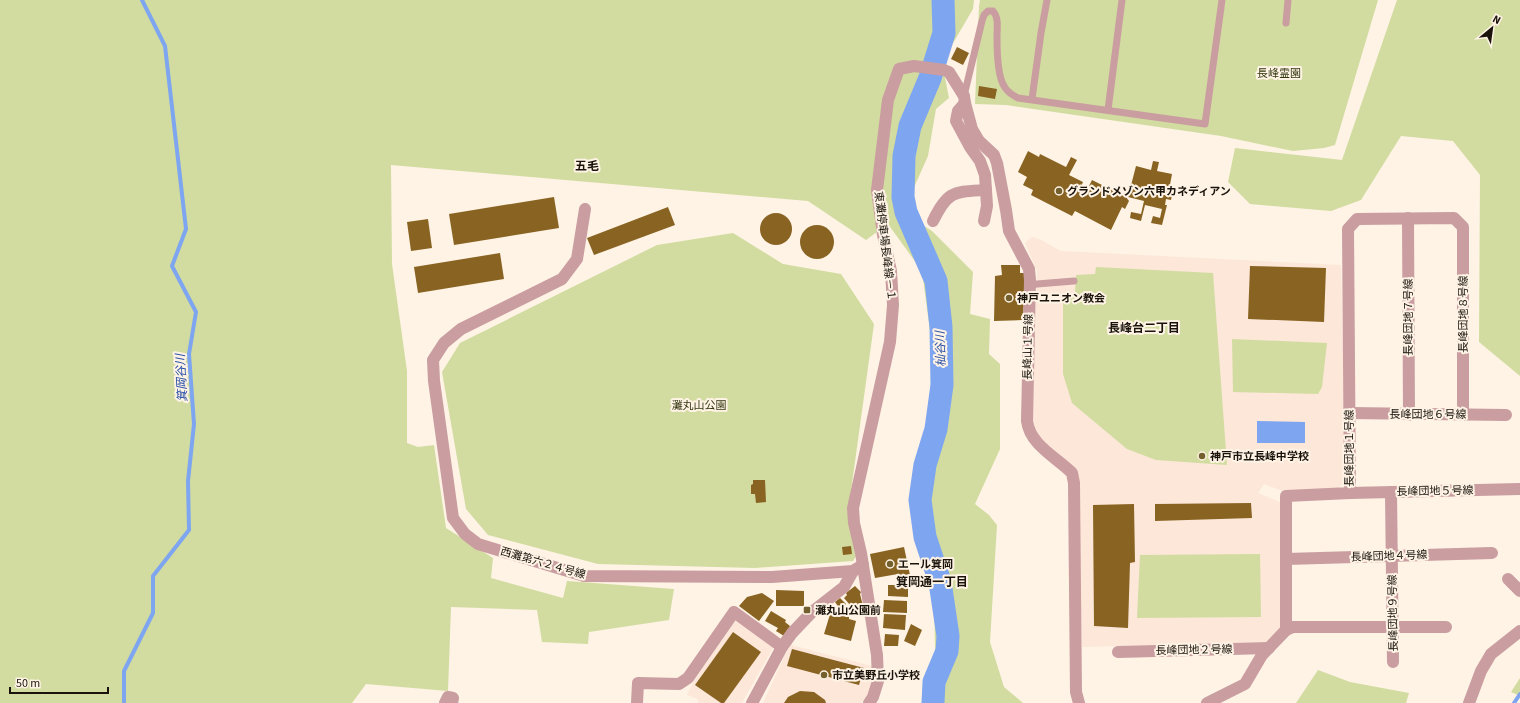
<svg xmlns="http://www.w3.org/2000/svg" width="1520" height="703" font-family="'Source Sans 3','Noto Sans JP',sans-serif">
<rect width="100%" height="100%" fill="#fef3e5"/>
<!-- education -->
<g fill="#fce7d8">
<path d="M1032,237l9,3 20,11 280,14 5,215 -11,11h-52l-19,-7 -6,9 22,9 2,127 -13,13 -187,5 -5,-177 -35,-29 -10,-17 5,-153 -12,-28z"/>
<path d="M737,619l37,27 -32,57h-44v-4l-11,-4 6,-13z"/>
<path d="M791,645l81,21v18l-4,10 -7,9h-98l21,-46z"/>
</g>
<!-- green -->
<g fill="#d2dca0">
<path d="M0,0h974l-1,9 -31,53 7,36 -13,11 -8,47 -25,56 29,19 41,41 -3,42 20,5 -1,35 11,10v85l-25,55 14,11 8,10 -7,117 14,45 19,16h-83v-7l-4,-2 -2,-96 -18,-64 -2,-26 22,-114 -6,-63 -8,-60 -34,-47 -22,16 -58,-39 -417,-36 1,99 15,107v72l11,4 16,-2 12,83 47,30 -2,20 72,20 4,-17 107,8 -5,31 -80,12 -1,12 -46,-2 -5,-32 -86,-3 -3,84 -82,-7 -14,19h-352z"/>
<path d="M980,0h398l-43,145 -11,3 -31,3 -72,-15 -215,-31 -31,-1 4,-98z"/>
<path d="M1397,0h123v376l-41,-34 1,-167 -27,-34 -52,-5 -40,64 -30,11 -81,-7 -22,-22 7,-34 107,12z"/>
<path d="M733,233l50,31 58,10 33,50 -24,174 6,58 -3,5 -98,7 -157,-4 -110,-29 -22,-26 -24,-137 18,-29 197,-98z"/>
<path d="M1096,267l117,6 14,192 -71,-5 -29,-11 -55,-46 -9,-29v-81h12l1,-18 19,-1z"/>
<path d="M1232,339l95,4 -5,44 -4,7 -85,-2z"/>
<path d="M1260,554l1,63 -124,1 3,-63z"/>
<path d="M1318,670l32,12 59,11 -3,10h-110z"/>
<path d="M1520,678v18l-9,-4z"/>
</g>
<!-- water -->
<path fill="#7ea5f0" d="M1257,421l48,1v21h-48z"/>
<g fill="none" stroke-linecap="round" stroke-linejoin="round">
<!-- stream -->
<g stroke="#7ea5f0" stroke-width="4">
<path d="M124,703v-32l29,-58v-37l36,-46 -1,-49 6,-57 -5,-70 7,-42 -24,-46 14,-37 -21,-183 -23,-46"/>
<path d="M1514,703l6,-9"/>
</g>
<!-- river -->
<path stroke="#7ea5f0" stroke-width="23" d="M933,703l1,-21 13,-31 1,-15 -8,-54 -15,-45 -5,-37 5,-35 11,-36 6,-44 -1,-58 -5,-46 -30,-69 -3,-15 1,-41 6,-30 20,-48 14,-45 -1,-33"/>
</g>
<!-- building -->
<g fill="#896322">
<path d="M957,47l12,6 -6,12 -12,-6z"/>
<path d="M979,86l18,3 -2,10 -17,-3z"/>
<path d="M1028,151l11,6 1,-3 26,13 5,-10 6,3 -8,15 14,7 -3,7 6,3 6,-12 34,17 3,4 -4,8 -3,-2 -11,23 -36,-19 -3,5 -41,-21 2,-5 -10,-5 4,-8 -9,-5z"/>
<path d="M1153,161l6,1 -2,9 15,3 -3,16 4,1 -2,9 -5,-1 -1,6h2l-5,20 -11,-2 2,-7 7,2 2,-9 -17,-4 -4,16 -11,-3 1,-6 10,2 3,-13 -16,-4 8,-31 15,4z"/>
<path d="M554,197l5,31 -105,17 -5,-31z"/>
<path d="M668,207l7,18 -81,30 -7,-17z"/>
<circle cx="776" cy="229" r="16"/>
<path d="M428,219l4,29 -21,3 -4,-29z"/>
<circle cx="817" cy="242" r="17"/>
<path d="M500,253l4,26 -86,14 -4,-26z"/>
<path d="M1001,265h19v8h5l-2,47 -29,1 1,-45 7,-1z"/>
<path d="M1250,266l76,2 -2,54 -76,-3z"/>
<path d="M753,480h12l1,22 -10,1 -1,-9h-4v-9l2,-1z"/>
<path d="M1251,503l1,15 -97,3v-17z"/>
<path d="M1134,504l1,58 -5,1 -2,65 -34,-2 -1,-121z"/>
<path d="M851,546l1,8 -9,1 -1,-8z"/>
<path d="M904,547l6,28 -12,2v-3l-23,4 -5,-24z"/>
<path d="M888,585h20v12l-20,-1z"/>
<path d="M855,586l6,6 -1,2 4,16 -4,4 -4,-2 -12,-14 3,-3 -1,-2z"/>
<path d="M776,590l28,1v15h-28z"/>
<path d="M762,593l12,8 -15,20 -20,-15 8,-9z"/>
<path d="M840,598l6,6 -6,5 -5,-7z"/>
<path d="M884,600l23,1v12l-24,-1z"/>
<path d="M771,611l15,9 -1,2 5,4 -6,10 -8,-5 2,-3 -13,-7z"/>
<path d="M831,611l18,6v2l7,2 -5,20 -27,-7z"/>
<path d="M884,614l22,1 -1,15 -22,-2z"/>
<path d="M911,624l11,6 -7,16 -11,-5z"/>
<path d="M733,632l28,20 -37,51h-3l-26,-18z"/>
<path d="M885,634l14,1 -1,11h-14z"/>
<path d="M792,649l72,19 -5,17 -72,-19z"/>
<path d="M800,691l14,1 11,8 1,3h-42l4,-6z"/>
</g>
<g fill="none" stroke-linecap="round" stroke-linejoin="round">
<!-- lane -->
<g stroke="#ca9da0" stroke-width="7">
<path d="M1286,23l2,-23"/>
<path d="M964,96l18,-75 2,-6 4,-4h5c6,7 4,17 4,26 0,13 0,38 7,49 3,6 8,9 14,12l187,26 17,-124"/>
<path d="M1032,99l9,-66 6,-33"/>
<path d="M1108,110l14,-110"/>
<path d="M1030,286l7,-2 37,-3"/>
</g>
<!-- street -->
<g stroke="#ca9da0" stroke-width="12">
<path d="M965,103l-7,8 -2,10 14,26 10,14 5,14 2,31 -3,15"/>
<path d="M585,209l-8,50 -15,20 -101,50 -17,14 -11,17 1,21 19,137 12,16 13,10 106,32 188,1 81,-6 10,-6"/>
<path d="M1408,218l1,197"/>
<path d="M933,221c15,-31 21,-29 53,-31"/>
<path d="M1349,413l157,2"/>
<path d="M1391,492l2,170"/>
<path d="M1350,493l170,-4"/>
<path d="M1286,559l206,-6"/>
<path d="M1508,579l12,12"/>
<path d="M1286,630l7,-3h153"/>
<path d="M1118,652l151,-4"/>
<path d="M445,703l3,-6 5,1 -1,5"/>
<path d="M637,703l1,-20 41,1 9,-6 46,-66 48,35"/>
<path d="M752,703l30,-56 10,-14 20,-21 32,-25 9,-16"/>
<path d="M869,703l4,-6 5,-16 -1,-26 -16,-102 -7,-30 -1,-15 37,-166 3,-37 -2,-34 -8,-36 -6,-45 11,-90 11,-31 15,-3 30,4 5,2 15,24 1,7 7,26 7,12 15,14 3,8 9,47 3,21 20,38 1,11 -3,141c3,24 29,36 45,52l2,10 2,209 3,11"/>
<path d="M1207,703l38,-19 17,-29 24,-25v-134l64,-3 -2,-264 9,-10 97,-1 9,9v188"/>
<path d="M1469,703l12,-32 10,-17 29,-23"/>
</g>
</g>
<!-- markers -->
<g fill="#73602e" stroke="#fef3e5" stroke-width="1.5">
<circle cx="1059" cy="191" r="4"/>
<circle cx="1009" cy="298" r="4"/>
<circle cx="1202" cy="456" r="4"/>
<circle cx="890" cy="564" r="4"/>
<rect x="803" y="606" width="8" height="8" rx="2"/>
<circle cx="824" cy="675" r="4"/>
</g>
<g text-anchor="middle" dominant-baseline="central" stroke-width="4" stroke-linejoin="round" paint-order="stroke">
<!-- park labels -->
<g font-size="11" fill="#333710" stroke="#fef3e5">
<text x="1279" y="73">長峰霊園</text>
<text x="699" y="405">灘丸山公園</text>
</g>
<!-- poi labels -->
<g font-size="11" font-weight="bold" fill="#19130b" stroke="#fef3e5" text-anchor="start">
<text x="1067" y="191">グランドメゾン六甲カネディアン</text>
<text x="1017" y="298">神戸ユニオン教会</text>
<text x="1210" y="456">神戸市立長峰中学校</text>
<text x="898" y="564">エール箕岡</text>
<text x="815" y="610">灘丸山公園前</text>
<text x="832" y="675">市立美野丘小学校</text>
</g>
<!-- street labels -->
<g font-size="11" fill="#19130b" stroke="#fef3e5">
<text transform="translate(885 246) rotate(83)">東灘停車場長峰線－１</text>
<text transform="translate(1463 314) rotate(-90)">長峰団地８号線</text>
<text transform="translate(1408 317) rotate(-90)">長峰団地７号線</text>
<text transform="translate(1028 347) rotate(-89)">長峰山１号線</text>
<text x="1428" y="414">長峰団地６号線</text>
<text transform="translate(1349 448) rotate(-90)">長峰団地１号線</text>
<text transform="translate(1435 491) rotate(-1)">長峰団地５号線</text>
<text transform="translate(1389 556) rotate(-2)">長峰団地４号線</text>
<text transform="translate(543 563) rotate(16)">西灘第六２４号線</text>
<text transform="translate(1393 613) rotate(-91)">長峰団地９号線</text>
<text transform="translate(1194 650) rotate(-1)">長峰団地２号線</text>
</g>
<!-- neighbourhood labels -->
<g font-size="12" font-weight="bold" fill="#19130b" stroke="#fef3e5">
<text x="587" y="166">五毛</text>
<text x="1144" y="328">長峰台二丁目</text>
<text x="932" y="582">箕岡通一丁目</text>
</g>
<!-- water labels -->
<g font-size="12" font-style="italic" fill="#264fa6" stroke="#fef3e5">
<text transform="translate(941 349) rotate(-92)">杣谷川</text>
<text transform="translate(182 378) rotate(-93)">箕岡谷川</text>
</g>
</g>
<!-- north arrow -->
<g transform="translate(1492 28) rotate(29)" stroke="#fef3e5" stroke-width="3" paint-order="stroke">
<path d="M0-3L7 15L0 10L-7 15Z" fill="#19130b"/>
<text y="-6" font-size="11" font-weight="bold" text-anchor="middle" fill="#19130b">N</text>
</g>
<!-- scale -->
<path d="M10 687v6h98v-6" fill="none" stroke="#19130b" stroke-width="2"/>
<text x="16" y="687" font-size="12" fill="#19130b" stroke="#fef3e5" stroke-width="3" paint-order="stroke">50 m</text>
</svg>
